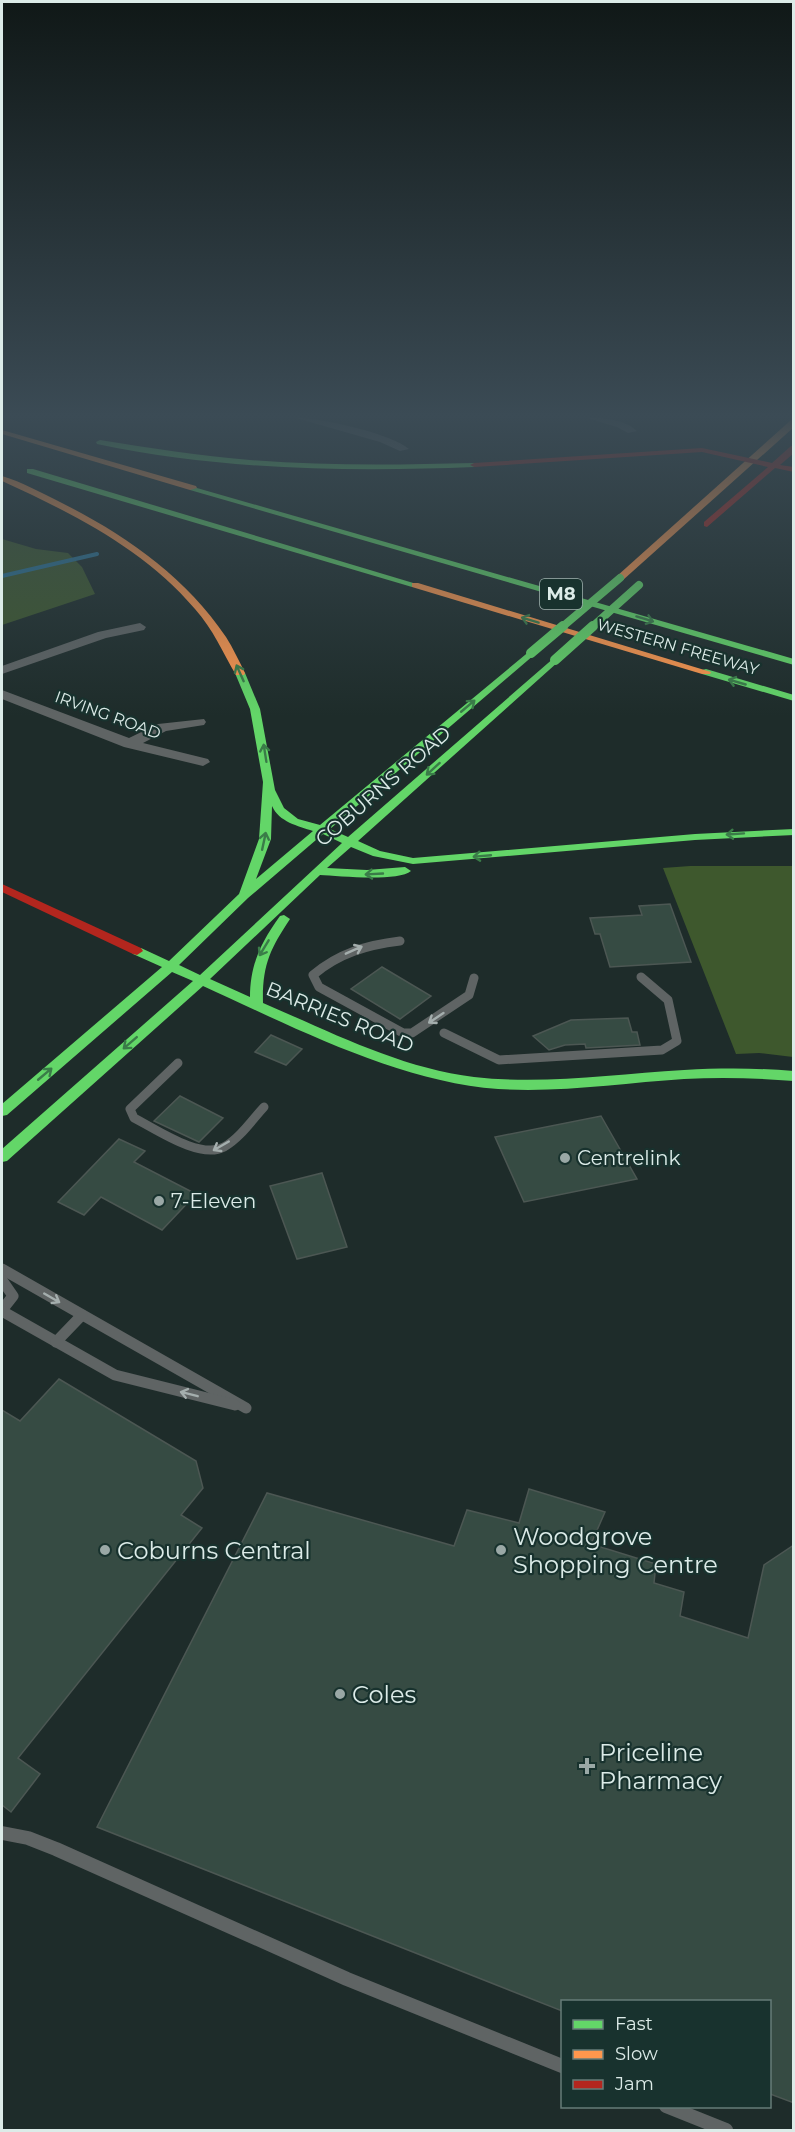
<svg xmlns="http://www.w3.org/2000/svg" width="795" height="2132" font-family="Montserrat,sans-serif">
<rect width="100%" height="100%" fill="#1e2c2a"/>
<!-- green -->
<g fill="#3e582d">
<path d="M2,539l34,10 32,4 14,14 13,27 -93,31z"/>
<path d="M690,866h103v191l-34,-4 -23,1 -73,-186z"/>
</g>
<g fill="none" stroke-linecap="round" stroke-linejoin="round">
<!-- stream -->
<path stroke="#2d7395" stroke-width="4" d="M2,576l95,-22"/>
</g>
<!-- building -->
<g fill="#364b43" stroke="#4c5753" stroke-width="1.5">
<path d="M670,904l21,58 -81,5 -10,-33h-5l-5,-16 52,-3 -3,-9z"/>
<path d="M382,967l49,29 -31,23 -49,-30z"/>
<path d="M628,1018l4,14h5l3,13 -54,3 -1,-4 -20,1 -16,5 -16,-14 38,-16z"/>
<path d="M271,1035l31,14 -16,16 -31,-13z"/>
<path d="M180,1096l43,22 -24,24 -45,-21z"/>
<path d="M601,1116l36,63 -113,23 -29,-65z"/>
<path d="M119,1139l26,12 -11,11 62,32 -34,36 -61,-33 -17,18 -26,-13z"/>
<path d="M322,1173l25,74 -50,12 -27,-73z"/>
<path d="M59,1379l137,82 7,27 -22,27 21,13 -184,230 22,16 -29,38 -9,-7v-395l18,11z"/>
<path d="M529,1489l76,23 -14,32 65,20 -2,19 30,9 -4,24 68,22 16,-73 30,-20v558l-24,-9v-93h-208v10l-465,-184 170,-334 187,53 13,-36 52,13z"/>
</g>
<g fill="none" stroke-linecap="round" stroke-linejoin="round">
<!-- lane-far2 -->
<g stroke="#5f6464" stroke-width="9">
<path d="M400,941c-33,4 -61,12 -87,34l6,12 84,46h9l57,-38 5,-17"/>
<path d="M444,1033l55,27 163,-10 15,-9 -9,-41 -27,-23"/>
<path d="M178,1063l-48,46 4,9c22,11 66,42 90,29 16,-9 28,-27 40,-40"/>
</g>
<!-- lane-far1 -->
<g stroke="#5f6464" stroke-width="11">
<path d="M2,1269l244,139"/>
<path d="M2,1280l11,16 -11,14"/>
<path d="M2,1311l113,64 120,30"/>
<path d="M56,1342l26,-27"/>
</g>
<!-- lane -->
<g stroke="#5f6464" stroke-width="14">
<path d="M2,1833l26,5 28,11 291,130 215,87"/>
<path d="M666,2106l60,24"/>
</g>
<!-- street -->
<g fill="#5f6464" fill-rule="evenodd">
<path d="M296,418c22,-1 97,16 113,31l-9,2 -20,-9z"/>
<path d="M587,418c17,0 37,1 50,13l-9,2 -11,-6z"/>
<path d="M140,623l6,4 -2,3 -38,8 -104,36v-8l96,-34z"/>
<path d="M2,690l127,48 29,-14 46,-5 2,3 -2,3 -38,6 -23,12 65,16 2,3 -7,4 -79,-19 -122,-48z"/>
</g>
<!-- fast -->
<g fill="#63d668" fill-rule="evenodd">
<path d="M100,440c50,8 100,16 150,20 74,6 149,5 224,3l4,2 -4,2c-125,5 -254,3 -377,-23l-1,-2z"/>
<path d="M27,469h6l387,116 -8,2 -385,-114z"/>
<path d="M190,486l604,173v6l-604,-175z"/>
<path d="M531,650l3,1v4l-204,174 18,8 207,-180 5,3 -2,2 -200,179 22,10 33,7 282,-24 99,-5v6l-99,5 -282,24 -40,-8 -22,-9 -24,21 40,2 38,-3 6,4c-13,11 -73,5 -91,4l-110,104 40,18c0,-32 11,-55 30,-81l4,-1 6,4c-20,30 -28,47 -27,84 68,29 137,65 211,74 70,8 140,-3 210,-7 37,-2 73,-2 110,1v10c-37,-3 -73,-4 -110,-2 -61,4 -124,14 -186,10 -99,-7 -205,-62 -295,-103l-196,175 -5,1v-13l191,-168 -21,-9 -165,143 -5,1v-12l160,-137 -29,-13 -2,-3 2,-3h8l28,13 70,-67 20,-55 4,-57 -13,-73 -15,-36 1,-2 4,-1 5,3 15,36 15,81 9,18 14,11 22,6zM272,806c7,16 26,20 41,25l-57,48 15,-40zM323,834l19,9 -142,132 -21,-10 69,-67z"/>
<path d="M706,669l88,26v6l-92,-27v-4z"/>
</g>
<!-- slow -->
<g fill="#ff974d" fill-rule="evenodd">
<path d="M791,420h3v7l-171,153h-6v-4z"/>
<path d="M2,430l194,56 1,2 -7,2 -188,-56z"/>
<path d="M2,476c20,6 40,17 58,26 64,32 125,74 166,135 7,11 13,24 19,36l-1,2h-8c-13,-22 -23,-46 -41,-66 -51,-60 -123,-96 -193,-128z"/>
<path d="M412,583h6l293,89 -1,2h-8l-290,-87z"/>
</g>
<!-- jam -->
<g fill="#b3261e" fill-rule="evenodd">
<path d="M791,446h3v7l-14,12 14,2v5l-19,-4 -68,59 -3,-1v-4l64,-55 -66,-15 -228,15 -4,-2 4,-2 228,-15 70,15z"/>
<path d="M2,884l139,64 2,3 -6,4 -4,-1 -131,-62z"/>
</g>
<!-- fast-bridge-far1 -->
<g stroke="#63d668" stroke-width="8">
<path d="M561,628l59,-50"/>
<path d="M591,628l48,-43"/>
</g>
<!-- fast-bridge -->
<g stroke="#63d668" stroke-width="10">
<path d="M531,653l32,-27"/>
<path d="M555,660l38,-34"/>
</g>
</g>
<!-- one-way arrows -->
<defs><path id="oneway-shaft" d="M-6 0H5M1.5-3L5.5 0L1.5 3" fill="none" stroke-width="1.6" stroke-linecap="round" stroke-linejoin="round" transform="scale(1.5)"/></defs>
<g stroke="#3a7c48">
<use href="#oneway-shaft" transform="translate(645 619) rotate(17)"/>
<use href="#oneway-shaft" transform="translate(530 620) rotate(-163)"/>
<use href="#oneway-shaft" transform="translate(240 673) rotate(-114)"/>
<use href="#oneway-shaft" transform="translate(737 682) rotate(-164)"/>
<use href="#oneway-shaft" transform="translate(468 706) rotate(-40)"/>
<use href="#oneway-shaft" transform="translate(265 753) rotate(-99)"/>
<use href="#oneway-shaft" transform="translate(433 769) rotate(138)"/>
<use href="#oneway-shaft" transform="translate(735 834) rotate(176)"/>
<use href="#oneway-shaft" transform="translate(264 841) rotate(-78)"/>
<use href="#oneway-shaft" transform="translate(482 856) rotate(175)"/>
<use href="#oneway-shaft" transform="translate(374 874) rotate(177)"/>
<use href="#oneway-shaft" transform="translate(264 948) rotate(121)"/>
<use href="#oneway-shaft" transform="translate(130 1043) rotate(139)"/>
<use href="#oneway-shaft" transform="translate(45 1074) rotate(-40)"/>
</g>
<g stroke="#a4aead">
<use href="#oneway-shaft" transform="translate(354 950) rotate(-24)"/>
<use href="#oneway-shaft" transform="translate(436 1018) rotate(146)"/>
<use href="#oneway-shaft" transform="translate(221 1146) rotate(150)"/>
<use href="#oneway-shaft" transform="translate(52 1298) rotate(30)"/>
<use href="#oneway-shaft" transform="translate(189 1394) rotate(-166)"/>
</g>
<!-- sky -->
<linearGradient id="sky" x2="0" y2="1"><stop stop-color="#101817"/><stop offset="0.58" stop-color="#3b4b55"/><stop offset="1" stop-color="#3b4b55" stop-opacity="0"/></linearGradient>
<rect width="795" height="716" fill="url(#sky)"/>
<!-- markers -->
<g fill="#9aa8a6" stroke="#18322e" stroke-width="2">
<circle cx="565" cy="1158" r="6"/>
<circle cx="159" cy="1201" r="6"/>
<circle cx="105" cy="1550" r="6"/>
<circle cx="501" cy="1550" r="6"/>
<circle cx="340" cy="1694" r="6"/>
<path d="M584 1757h6v6h6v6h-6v6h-6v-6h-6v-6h6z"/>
</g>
<g text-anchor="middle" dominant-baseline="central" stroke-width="4.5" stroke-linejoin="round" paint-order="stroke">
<!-- far-street labels -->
<g font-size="16" fill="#dcebe8" stroke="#18322e">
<text transform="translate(678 647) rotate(16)">WESTERN FREEWAY</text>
<text transform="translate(108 715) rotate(20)">IRVING ROAD</text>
</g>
<!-- shield labels -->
<rect fill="#18322e" stroke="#a1b4b0" stroke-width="1.5" x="540" y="579" width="42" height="30" rx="4.5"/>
<g font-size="18" font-weight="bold" fill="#dcebe8">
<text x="561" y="594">M8</text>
</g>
<!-- street labels -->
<g font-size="20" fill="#dcebe8" stroke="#18322e">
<text transform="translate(383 786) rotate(-41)">COBURNS ROAD</text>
<text transform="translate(340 1017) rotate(22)">BARRIES ROAD</text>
</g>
<!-- poi labels -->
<g font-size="20" fill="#dcebe8" stroke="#18322e" text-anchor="start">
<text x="577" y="1158">Centrelink</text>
<text x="171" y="1201">7-Eleven</text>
</g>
<!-- near-poi labels -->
<g font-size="24" fill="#dcebe8" stroke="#18322e" text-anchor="start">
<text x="513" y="1536">Woodgrove<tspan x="513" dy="28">Shopping Centre</tspan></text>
<text x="117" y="1550">Coburns Central</text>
<text x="352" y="1694">Coles</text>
<text x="599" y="1752">Priceline<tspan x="599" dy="28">Pharmacy</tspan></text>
</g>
</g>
<!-- border -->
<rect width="795" height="2132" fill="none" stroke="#dcebe8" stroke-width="6"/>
<!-- legend -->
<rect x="561" y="2000" width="210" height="108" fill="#18322e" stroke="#667c78" stroke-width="1.5"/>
<rect x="573" y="2020" width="30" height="9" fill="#63d668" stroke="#667c78" stroke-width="1.5"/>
<text x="615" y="2030" font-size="18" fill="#dcebe8">Fast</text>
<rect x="573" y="2050" width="30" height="9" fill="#ff974d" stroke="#667c78" stroke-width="1.5"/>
<text x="615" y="2060" font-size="18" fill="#dcebe8">Slow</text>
<rect x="573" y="2080" width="30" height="9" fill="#b3261e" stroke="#667c78" stroke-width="1.5"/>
<text x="615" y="2090" font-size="18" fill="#dcebe8">Jam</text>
</svg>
